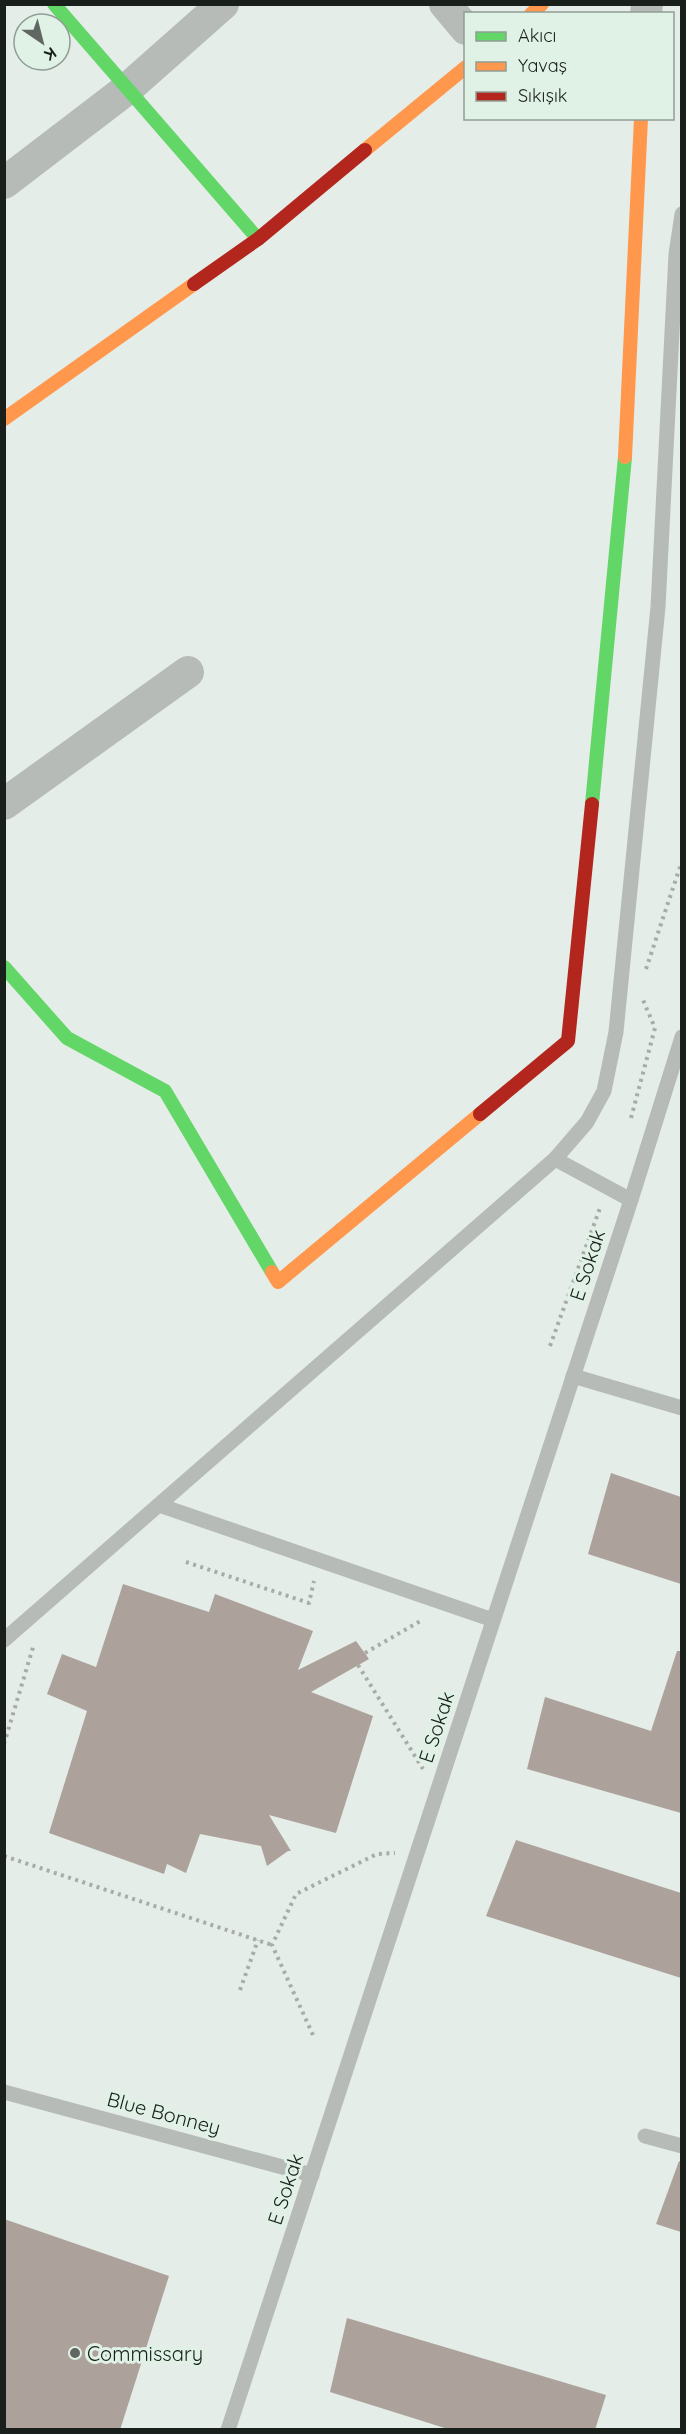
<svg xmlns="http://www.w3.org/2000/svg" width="686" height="2434" font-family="Quicksand,sans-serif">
<rect width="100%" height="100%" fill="#e4ede7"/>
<!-- building -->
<g fill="#aca19b">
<path d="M611,1473l70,24v87l-93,-30z"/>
<path d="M123,1584l86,28 6,-18 98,37 -15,39 58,-29 13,18 -58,33 62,24 -37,117 -67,-18 22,36h-3l-21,15 -6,-20 -61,-12 -14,39 -19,-9 -3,10 -115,-41 38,-122 -40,-17 15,-40 34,13z"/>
<path d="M677,1651h4v162l-154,-44 18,-72 106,34z"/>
<path d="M516,1840l165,53v85l-195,-62z"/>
<path d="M679,2161l2,1v70l-25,-8z"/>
<path d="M4,2219l165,57 -49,154h-116z"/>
<path d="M347,2318l259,77 -11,35h-144l-121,-38z"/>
</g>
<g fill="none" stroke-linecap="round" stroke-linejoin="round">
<!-- path -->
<g stroke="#a8aca9" stroke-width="4" stroke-dasharray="3 4.5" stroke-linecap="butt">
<path d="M646,969l36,-108"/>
<path d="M631,1118l24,-90 -12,-28"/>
<path d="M550,1346l50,-138"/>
<path d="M186,1562l123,41 5,-22"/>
<path d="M365,1653l57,-33"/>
<path d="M358,1665l65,104"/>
<path d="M4,1744l30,-100"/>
<path d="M4,1856l268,89"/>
<path d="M240,1990l18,-50"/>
<path d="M313,2035l-41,-90 24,-51 81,-40 18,-1"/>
</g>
<!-- lane -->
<g stroke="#b7bbb8" stroke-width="15">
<path d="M555,1159l76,41"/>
<path d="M573,1376l109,32"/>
<path d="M159,1505l334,115"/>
<path d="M4,1640l551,-481 32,-37 17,-31 12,-59 42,-425 18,-353 6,-40"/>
<path d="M4,2092l308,83"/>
<path d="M645,2136l37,10"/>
<path d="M228,2430l403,-1230 51,-163"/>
</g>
<!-- street -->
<g stroke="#b7bbb8" stroke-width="32">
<path d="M445,4l21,25"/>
<path d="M646,14l1,-10"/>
<path d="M4,183l123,-94 96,-85"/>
<path d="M4,804l184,-132"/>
</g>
<!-- fast -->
<g stroke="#63d668" stroke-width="14">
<path d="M54,4l204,235"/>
<path d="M592,804l33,-347"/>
<path d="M4,967l63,71 98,53 107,181"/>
</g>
<!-- slow -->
<g stroke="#ff974d" stroke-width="14">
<path d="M531,14l11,-10"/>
<path d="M365,150l101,-83"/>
<path d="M4,419l190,-135"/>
<path d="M625,457l16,-339"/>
<path d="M272,1272l6,10 202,-168"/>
</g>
<!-- jam -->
<g stroke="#b3261e" stroke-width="14">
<path d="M194,284l64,-45 107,-89"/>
<path d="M480,1114l88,-73 24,-237"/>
</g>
</g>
<!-- markers -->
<circle fill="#606762" stroke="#e0f1e6" stroke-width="2" cx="75" cy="2353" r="6"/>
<g text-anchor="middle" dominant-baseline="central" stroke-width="6" stroke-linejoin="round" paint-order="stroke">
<!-- street labels -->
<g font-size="20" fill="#191f1b" stroke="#e0f1e6">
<text transform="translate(587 1265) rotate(-72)">E Sokak</text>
<text transform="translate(436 1727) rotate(-72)">E Sokak</text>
<text transform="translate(164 2113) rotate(15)">Blue Bonney</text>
<text transform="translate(285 2189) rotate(-72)">E Sokak</text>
</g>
<!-- poi labels -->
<g font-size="20" fill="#191f1b" stroke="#e0f1e6" text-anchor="start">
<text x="87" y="2353">Commissary</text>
</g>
</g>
<!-- border -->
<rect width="686" height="2434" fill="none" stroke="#191f1b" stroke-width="12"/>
<!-- legend -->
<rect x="464" y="12" width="210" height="108" fill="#e0f1e6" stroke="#909d95" stroke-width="1.5"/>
<rect x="476" y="32" width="30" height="9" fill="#63d668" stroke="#909d95" stroke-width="1.5"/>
<text x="518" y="42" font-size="18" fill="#191f1b">Akıcı</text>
<rect x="476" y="62" width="30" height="9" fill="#ff974d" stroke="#909d95" stroke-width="1.5"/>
<text x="518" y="72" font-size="18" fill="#191f1b">Yavaş</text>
<rect x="476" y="92" width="30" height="9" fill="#b3261e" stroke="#909d95" stroke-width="1.5"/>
<text x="518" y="102" font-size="18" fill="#191f1b">Sıkışık</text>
<!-- north arrow -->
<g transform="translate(42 42) rotate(145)"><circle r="28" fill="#e0f1e6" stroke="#909d95" stroke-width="1.5"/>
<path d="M0-4.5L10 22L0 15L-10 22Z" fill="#606762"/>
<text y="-9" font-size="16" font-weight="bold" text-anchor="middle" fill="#191f1b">K</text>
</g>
</svg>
